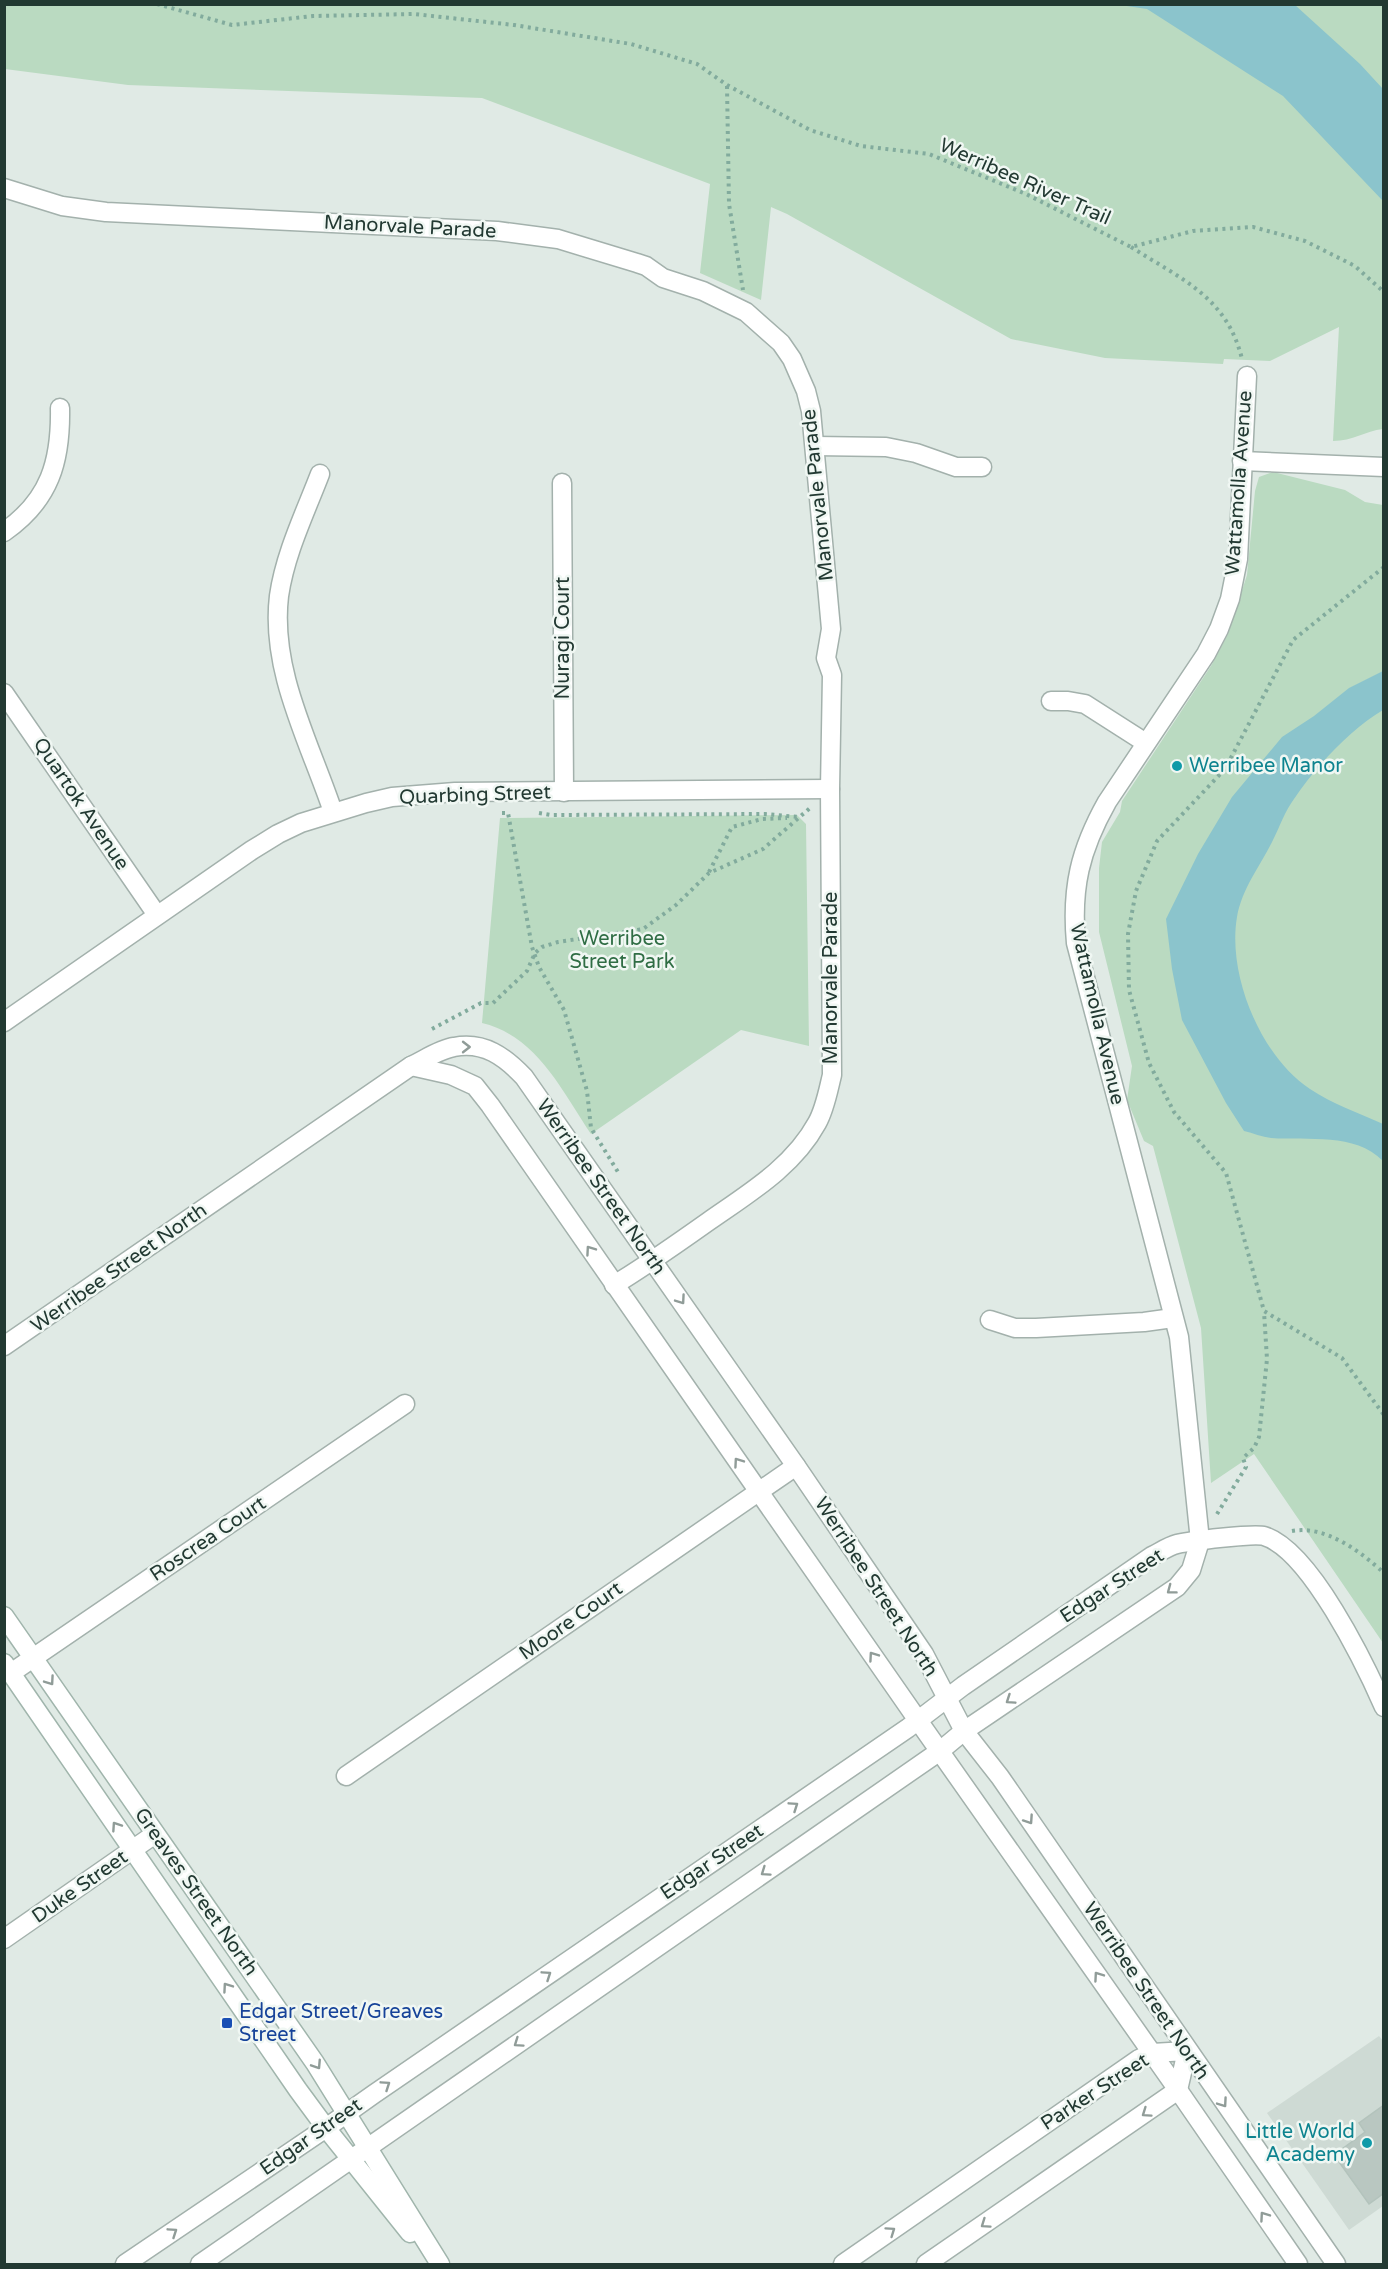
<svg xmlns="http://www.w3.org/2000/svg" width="1388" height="2269" font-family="'Varela Round',sans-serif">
<rect width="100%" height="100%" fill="#e0eae5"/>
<!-- built -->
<path fill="#cedad4" d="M1379,2036l5,6 -1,164 -34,24 -82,-117z"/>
<!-- green -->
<g fill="#badac1">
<path d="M5,4l1378,1v424c-18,2 -30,12 -50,12l6,-114 -69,34 -46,-2 -1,5 -118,-6 -94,-19 -224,-125 -16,-7 -10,93 -61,-27 10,-89 -228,-86 -354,-13 -123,-16z"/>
<path d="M1273,472l72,18 20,12 18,3v1138l-129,-189 -43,29 -10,-155 -48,-182 -9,-5 -17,-41 5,-34 -33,-134v-64l3,-26 18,-30 2,-11 89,-135 17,-32 19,-59 8,-84 4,-14z"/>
<path d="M797,815l9,9 3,222 -68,-16 -150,104c-29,-43 -54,-98 -109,-111l18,-205z"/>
</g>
<!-- water -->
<g fill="#8bc4cc">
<path d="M1120,5h175l65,59 23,25v112l-100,-105 -136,-87z"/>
<path d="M1383,671v39c-32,19 -68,57 -89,89 -9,12 -14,27 -21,41 -12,25 -31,48 -36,77 -10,58 24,140 73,172 22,15 49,24 73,35v37c-29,-29 -74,-20 -112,-23 -9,-1 -18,-5 -27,-7l-18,-28 -44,-83 -10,-51 -6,-50 32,-65 34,-57 50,-60 32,-21 35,-28z"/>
</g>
<!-- building -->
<path fill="#b9c7c1" stroke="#b3c3bc" stroke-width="1.5" d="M1384,2105v88l-15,11 -35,-49 31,-23 -6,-9z"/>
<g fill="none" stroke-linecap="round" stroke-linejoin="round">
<!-- street casing -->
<g stroke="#a3b1ac" stroke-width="21">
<g id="street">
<path d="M4,188l58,18 44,6 391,19 61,8 79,24 9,3 17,12 40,13 43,21 35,31 11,16 14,32 5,20 20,218 -5,29 6,17 -2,114 2,286c-4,16 -7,34 -15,48 -24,44 -68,70 -108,98 -31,22 -62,44 -95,64"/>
<path d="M815,446l71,1 30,6 40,14h26"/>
<path d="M1242,461l142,6"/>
<path d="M320,474c-15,39 -35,80 -41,122 -9,75 31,147 54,216"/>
<path d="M562,483l2,309"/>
<path d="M4,532c46,-32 57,-71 56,-124"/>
<path d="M4,693l153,222"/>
<path d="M1051,701h17l17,3 61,39"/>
<path d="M4,1022l248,-172 26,-16 23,-11 65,-20 26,-6 63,-5 375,-3"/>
<path d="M411,1066l40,9 24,11 15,19 427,614 261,371 120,174"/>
<path d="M990,1320l25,8h21l108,-6 29,-4"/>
<path d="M4,1346l407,-280c13,-6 29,-17 43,-19 30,-6 51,10 70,30l272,389 128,188 40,77 36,46 336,487"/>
<path d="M11,1673l394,-269"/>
<path d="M346,1776l450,-310"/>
<path d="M4,1939l151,-105"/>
<path d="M125,2264l201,-136 48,-34 534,-366 55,-42 189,-130c8,-4 17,-10 25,-12 13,-3 77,-11 87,-8 46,14 101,128 120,171"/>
<path d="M200,2264l740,-513 24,-20 213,-144 14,-17 9,-29 -21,-204 -103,-394c-5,-55 4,-93 31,-141l99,-148 13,-25 11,-30 8,-40 9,-183"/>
<path d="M843,2264l296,-205 13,-6 35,-2 -9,39 -252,174"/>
</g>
</g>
<!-- secondary casing -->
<g stroke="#a0b5ac" stroke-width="21">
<g id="secondary">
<path d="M4,1616l311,447 125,201"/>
<path d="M4,1663l294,427 28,38 84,105"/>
</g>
</g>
<!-- path -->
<g stroke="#82ab9d" stroke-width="4" stroke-dasharray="3 4.5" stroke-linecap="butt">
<path d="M157,4l75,21 81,-9 101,-2 100,11 117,19 66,20 30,21 83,45 51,16 68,8 97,40 105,53 62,-16 60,-4 52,14 50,25 29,26"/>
<path d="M727,86l2,118 14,86"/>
<path d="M1131,247c50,32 96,50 111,112"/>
<path d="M1384,567l-91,73 -68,129 -68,72 -21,50 -8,43 1,56 20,73 25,49 52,61 38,138 78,47 42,57"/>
<path d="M502,813h6l24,134 7,20 25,43 23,81 4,37 27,44 -3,2"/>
<path d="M539,813l12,2 214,-1 34,3"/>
<path d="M709,872l23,-45 30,-8 25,-1"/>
<path d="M432,1029l49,-26h12l34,-32 8,-18 7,-6 16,-5 85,-13 33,-24 33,-32 54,-24 47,-41"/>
<path d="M1217,1514l29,-47 -3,-9 11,-10 5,-11 8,-78 -3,-47"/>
<path d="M1292,1531c33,-6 68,20 92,42"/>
</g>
<!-- street -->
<use href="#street" stroke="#fff" stroke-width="18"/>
<!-- secondary -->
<use href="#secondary" stroke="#fff" stroke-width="18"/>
</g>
<!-- one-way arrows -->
<defs><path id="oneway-chevron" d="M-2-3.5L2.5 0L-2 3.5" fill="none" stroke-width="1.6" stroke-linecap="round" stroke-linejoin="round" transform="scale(1.5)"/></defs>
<g stroke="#909c98">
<use href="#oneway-chevron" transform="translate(466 1047)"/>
<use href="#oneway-chevron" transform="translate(590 1250) rotate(-125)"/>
<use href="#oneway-chevron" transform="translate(681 1300) rotate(55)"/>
<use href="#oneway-chevron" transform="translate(738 1462) rotate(-125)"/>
<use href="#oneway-chevron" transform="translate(1171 1590) rotate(143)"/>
<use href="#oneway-chevron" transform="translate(873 1656) rotate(-125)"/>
<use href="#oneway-chevron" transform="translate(50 1681) rotate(55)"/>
<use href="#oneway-chevron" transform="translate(1010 1700) rotate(146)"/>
<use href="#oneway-chevron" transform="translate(794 1806) rotate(-34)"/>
<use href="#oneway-chevron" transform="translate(1029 1820) rotate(56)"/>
<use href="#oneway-chevron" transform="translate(116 1826) rotate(-124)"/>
<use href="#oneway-chevron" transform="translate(765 1872) rotate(145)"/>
<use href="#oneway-chevron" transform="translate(547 1975) rotate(-34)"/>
<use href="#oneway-chevron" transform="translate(1098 1976) rotate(-125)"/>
<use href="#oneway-chevron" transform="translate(227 1987) rotate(-125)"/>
<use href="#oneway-chevron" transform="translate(518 2043) rotate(145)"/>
<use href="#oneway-chevron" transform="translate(317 2065) rotate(57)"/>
<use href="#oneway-chevron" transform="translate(386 2085) rotate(-34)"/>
<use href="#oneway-chevron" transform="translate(1223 2103) rotate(55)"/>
<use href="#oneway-chevron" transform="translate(1146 2113) rotate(145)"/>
<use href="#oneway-chevron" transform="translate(1264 2216) rotate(-125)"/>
<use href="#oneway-chevron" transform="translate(985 2224) rotate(145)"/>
<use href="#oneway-chevron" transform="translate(891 2231) rotate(-35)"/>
<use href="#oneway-chevron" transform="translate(173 2232) rotate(-34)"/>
</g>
<!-- markers -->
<g fill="#0f9aa8" stroke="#f0f7f3" stroke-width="2">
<circle cx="1177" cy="766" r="6"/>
<circle cx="1367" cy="2143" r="6"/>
</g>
<rect fill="#1a4fb4" stroke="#f0f7f3" stroke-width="2" x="221" y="2017" width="12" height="12" rx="3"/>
<g text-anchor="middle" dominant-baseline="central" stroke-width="5" stroke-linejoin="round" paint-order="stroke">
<!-- street labels -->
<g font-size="20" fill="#223932" stroke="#f0f7f3">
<text transform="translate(1025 182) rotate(24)">Werribee River Trail</text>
<text transform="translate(410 227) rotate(3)">Manorvale Parade</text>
<text transform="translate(1239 483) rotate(-86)">Wattamolla Avenue</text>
<text transform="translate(818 495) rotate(-96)">Manorvale Parade</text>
<text transform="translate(563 638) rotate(-90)">Nuragi Court</text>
<text transform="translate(475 795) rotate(-2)">Quarbing Street</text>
<text transform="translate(81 804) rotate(56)">Quartok Avenue</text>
<text transform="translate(831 978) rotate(-90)">Manorvale Parade</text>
<text transform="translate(1097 1014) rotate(77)">Wattamolla Avenue</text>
<text transform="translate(601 1187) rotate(55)">Werribee Street North</text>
<text transform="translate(119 1268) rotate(-35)">Werribee Street North</text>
<text transform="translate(208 1539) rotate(-34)">Roscrea Court</text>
<text transform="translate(1112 1586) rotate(-33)">Edgar Street</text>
<text transform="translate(876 1587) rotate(57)">Werribee Street North</text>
<text transform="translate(571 1621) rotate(-35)">Moore Court</text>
<text transform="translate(712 1862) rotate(-34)">Edgar Street</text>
<text transform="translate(80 1887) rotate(-35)">Duke Street</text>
<text transform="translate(196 1892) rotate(55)">Greaves Street North</text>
<text transform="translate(1146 1991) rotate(56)">Werribee Street North</text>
<text transform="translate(1095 2092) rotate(-33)">Parker Street</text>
<text transform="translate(311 2137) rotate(-35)">Edgar Street</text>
</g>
<!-- culture labels -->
<g font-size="20" fill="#0d838f" stroke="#f0f7f3" text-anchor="start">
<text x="1189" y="766">Werribee Manor</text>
<text x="1355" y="2132" text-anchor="end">Little World<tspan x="1355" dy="23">Academy</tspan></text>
</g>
<!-- park labels -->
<g font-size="20" fill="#2f6d44" stroke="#f0f7f3">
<text x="622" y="939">Werribee<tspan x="622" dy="23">Street Park</tspan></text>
</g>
<!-- transit labels -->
<g font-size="20" fill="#164399" stroke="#f0f7f3" text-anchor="start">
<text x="239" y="2012">Edgar Street/Greaves<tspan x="239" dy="23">Street</tspan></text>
</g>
</g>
<!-- border -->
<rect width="1388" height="2269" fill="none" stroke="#223932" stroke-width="12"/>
</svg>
